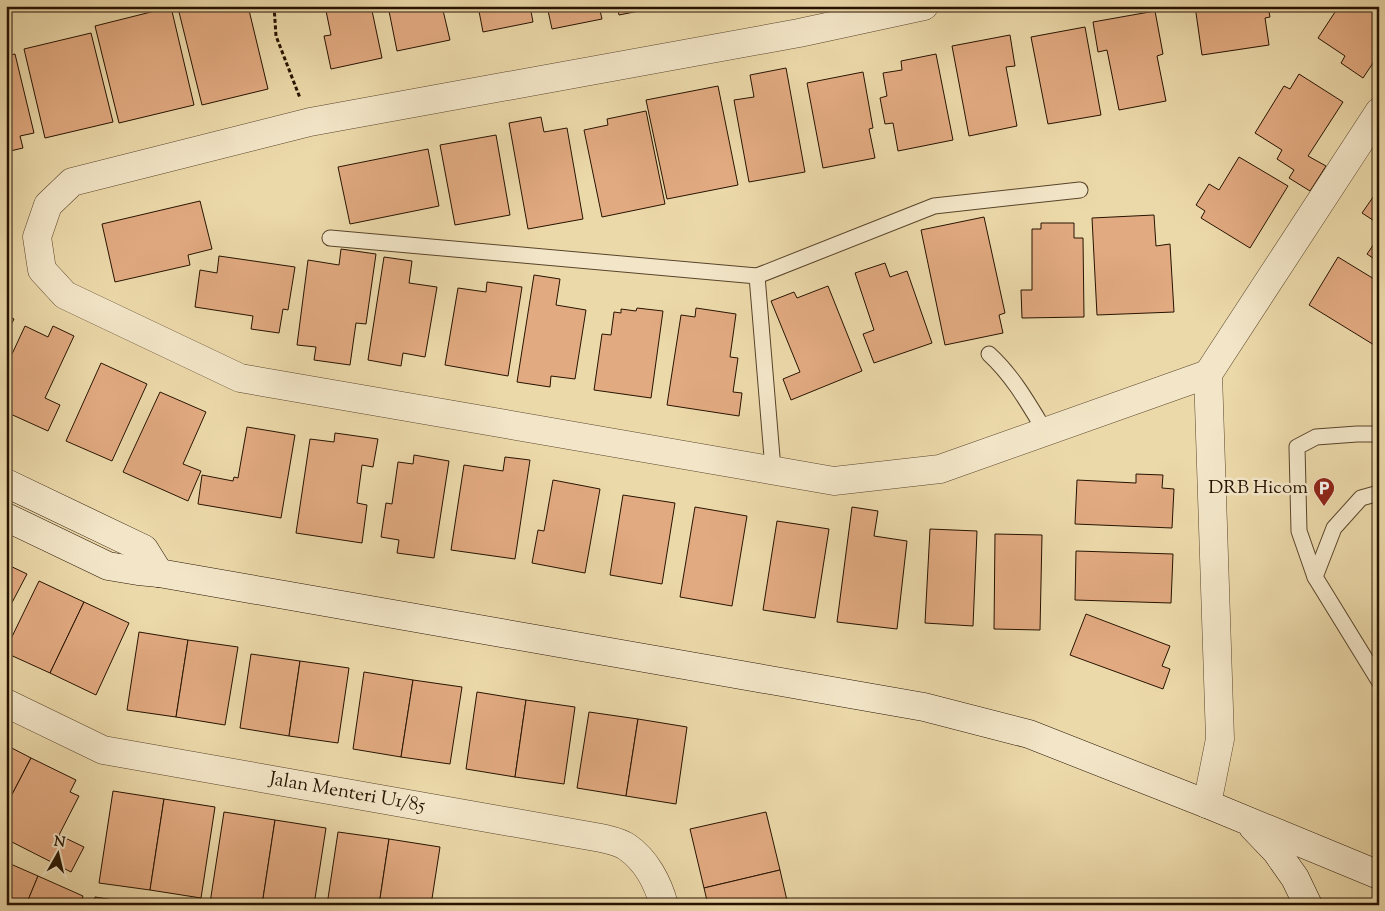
<svg xmlns="http://www.w3.org/2000/svg" width="1385" height="911" font-family="'Sorts Mill Goudy',serif">
<rect width="100%" height="100%" fill="#ecd9aa"/>
<filter id="stains"><feTurbulence type="fractalNoise" baseFrequency=".004" numOctaves="4"/><feColorMatrix values="0 0 0 0 .2 0 0 0 0 .09 0 0 0 0 .02 0 0 0 .5 -.17"/></filter>
<radialGradient id="worn" r=".72"><stop offset=".6" stop-color="#630" stop-opacity="0"/><stop offset="1" stop-color="#630" stop-opacity=".3"/></radialGradient>
<!-- building -->
<g fill="#e2aa81" stroke="#261300">
<path d="M205,6h43l20,83 -66,16 -23,-93z"/>
<path d="M325,6h46l11,52 -51,11 -7,-33 7,-1z"/>
<path d="M388,6h54l8,34 -53,11z"/>
<path d="M478,6h52l3,16 -50,10z"/>
<path d="M547,6h52l3,13 -50,10z"/>
<path d="M617,6h47l-45,9z"/>
<path d="M1195,6h73l2,11 -5,1 4,27 -67,10z"/>
<path d="M1339,6h40v48l-16,24 -22,-15 4,-7 -27,-18z"/>
<path d="M171,7l23,98 -75,18 -24,-97z"/>
<path d="M1155,11l8,43 -6,2 9,45 -47,9 -12,-60 -9,2 -5,-30z"/>
<path d="M1085,27l16,88 -53,9 -17,-87z"/>
<path d="M91,33l22,89 -68,16 -21,-89z"/>
<path d="M1010,35l5,31 -9,1 11,59 -48,10 -17,-90z"/>
<path d="M15,54l19,79 -14,3 3,12 -17,4v-96z"/>
<path d="M936,54l17,86 -55,11 -5,-28 -8,1 -5,-26 7,-2 -4,-23 19,-3 -1,-9z"/>
<path d="M786,68l19,104 -56,10 -15,-82 20,-3 -4,-22z"/>
<path d="M863,72l10,56 -4,1 6,29 -52,10 -16,-85z"/>
<path d="M1299,74l44,28 -35,54 18,10 -16,25 -21,-13 5,-8 -17,-11 5,-9 -27,-17 29,-47 6,3z"/>
<path d="M718,86l20,99 -71,14 -21,-99z"/>
<path d="M646,111l19,93 -63,13 -18,-87 24,-5 -1,-6z"/>
<path d="M541,117l3,15 23,-4 16,91 -55,10 -19,-106z"/>
<path d="M496,135l14,80 -55,10 -15,-80z"/>
<path d="M428,149l11,57 -89,18 -12,-57z"/>
<path d="M1239,157l49,29 -38,62 -49,-30 4,-7 -9,-6 13,-21 10,6z"/>
<path d="M1378,190h1v34l-17,-11z"/>
<path d="M200,201l12,48 -24,6 2,10 -75,17 -13,-58z"/>
<path d="M1154,215l2,31 14,-2 4,68 -77,3 -5,-97z"/>
<path d="M984,217l21,96 -6,2 4,18 -58,12 -24,-115z"/>
<path d="M1041,223h33v15h9l1,79 -62,1 -1,-28h11v-61h9z"/>
<path d="M1379,237v25l-12,-8z"/>
<path d="M341,249l35,5 -10,70 -10,-1 -6,42 -36,-5 2,-13 -19,-2 11,-85 31,5z"/>
<path d="M219,256l76,11 -7,43 -5,-1 -4,24 -28,-4 2,-13 -58,-9 5,-37 17,3z"/>
<path d="M384,257l28,4 -3,22 28,4 -12,70 -22,-4 -2,13 -33,-6z"/>
<path d="M1338,257l41,25v66l-70,-43z"/>
<path d="M885,263l5,14 17,-6 25,72 -58,20 -11,-29 11,-4 -19,-57z"/>
<path d="M534,275l26,4 -4,26 30,5 -11,69 -24,-3 -1,11 -33,-5z"/>
<path d="M487,282l35,5 -14,89 -63,-11 13,-77 28,4z"/>
<path d="M828,286l34,85 -71,29 -8,-21 17,-7 -29,-71 23,-9 3,6z"/>
<path d="M637,308l26,3 -12,87 -57,-8 8,-56 9,1 3,-23 7,1v-4l15,2z"/>
<path d="M696,308l40,6 -6,43 8,1 -5,34 9,1 -3,23 -72,-11 14,-90 14,2z"/>
<path d="M6,315l8,4 -8,16z"/>
<path d="M25,326l23,11 5,-11 21,10 -29,62 15,7 -12,26 -42,-19v-45z"/>
<path d="M101,363l46,21 -35,77 -46,-20z"/>
<path d="M160,392l46,20 -23,52 18,7 -13,30 -65,-29z"/>
<path d="M247,427l48,8 -14,83 -83,-14 4,-29 31,6 1,-4 4,1z"/>
<path d="M335,433l43,6 -5,28 -11,-2 -5,38 10,2 -5,38 -66,-10 14,-94 24,3z"/>
<path d="M414,455l35,6 -15,97 -37,-5 2,-13 -18,-3 5,-34 6,1 6,-42 15,2z"/>
<path d="M505,457l25,3 -15,99 -64,-9 13,-85 39,6z"/>
<path d="M1136,474l27,1 -1,13 12,1 -2,39 -97,-4 2,-44 59,3z"/>
<path d="M553,480l47,9 -15,84 -53,-10 6,-33 6,1z"/>
<path d="M623,495l52,8 -13,81 -52,-9z"/>
<path d="M695,507l52,9 -15,90 -52,-9z"/>
<path d="M852,507l26,4 -4,25 33,5 -10,88 -60,-7z"/>
<path d="M777,521l52,8 -14,89 -52,-8z"/>
<path d="M930,529l47,2 -4,95 -48,-3z"/>
<path d="M995,534l47,1 -2,95 -46,-1z"/>
<path d="M1076,551l97,3 -2,49 -96,-3z"/>
<path d="M6,564l21,10 -21,40z"/>
<path d="M39,581l45,21 -34,71 -44,-20v-4z"/>
<path d="M84,602l45,21 -33,72 -46,-22z"/>
<path d="M1086,614l84,32 -8,20 8,3 -7,20 -93,-34z"/>
<path d="M139,632l49,8 -12,77 -49,-7z"/>
<path d="M188,640l50,7 -13,78 -49,-8z"/>
<path d="M251,654l49,7 -11,75 -49,-8z"/>
<path d="M300,661l49,7 -11,75 -49,-7z"/>
<path d="M364,672l49,8 -12,77 -48,-8z"/>
<path d="M413,680l49,7 -12,77 -49,-7z"/>
<path d="M477,692l49,8 -11,77 -49,-8z"/>
<path d="M526,700l49,7 -11,77 -49,-7z"/>
<path d="M589,712l49,7 -12,77 -49,-8z"/>
<path d="M638,719l49,8 -11,77 -50,-8z"/>
<path d="M6,745l25,13 -25,48z"/>
<path d="M31,758l45,22 -6,12 9,4 -20,39 25,12 -13,25 -65,-33v-33z"/>
<path d="M113,791l51,8 -14,91 -51,-7z"/>
<path d="M164,799l51,8 -14,91 -51,-8z"/>
<path d="M224,812l51,8 -13,85h-40l-12,-2z"/>
<path d="M766,812l14,58 -76,18 -14,-59z"/>
<path d="M275,820l51,8 -12,77h-52z"/>
<path d="M338,832l51,7 -10,66h-52z"/>
<path d="M389,839l51,8 -9,58h-52z"/>
<path d="M6,862l32,14 -12,29h-20z"/>
<path d="M780,870l8,35h-80l-4,-17z"/>
<path d="M38,876l45,20 -3,9h-54z"/>
<path d="M95,897l51,8h-52z"/>
</g>
<g fill="none" stroke-linecap="round" stroke-linejoin="round">
<!-- lane casing -->
<g stroke="#58442a" stroke-width="17">
<g id="lane">
<path d="M330,238l427,38 16,193"/>
<path d="M757,276l177,-70 146,-16"/>
<path d="M989,354c24,22 39,49 56,77"/>
<path d="M1379,493l-18,5 -27,30 -19,49 64,104"/>
<path d="M1315,577l-16,-46 -2,-84 19,-10 41,-3h22"/>
</g>
</g>
<!-- street casing -->
<g stroke="#58442a" stroke-width="29">
<g id="street">
<path d="M924,6l-125,27 -489,89 -238,60 -24,23 -11,32 5,33 23,25 175,83 594,103 106,-12 268,-95"/>
<path d="M6,703l97,47 498,88c8,2 19,4 26,9 19,13 31,36 37,58"/>
<path d="M1207,804l13,-65 -12,-365 171,-262"/>
</g>
</g>
<!-- secondary casing -->
<g stroke="#261300" stroke-width="29">
<g id="secondary">
<path d="M6,483l138,66 15,24"/>
<path d="M6,517l102,49 30,5 21,2 765,134 105,27 178,70 172,71"/>
<path d="M1253,827l23,24 19,27 13,27"/>
</g>
</g>
<!-- path -->
<path stroke="#261300" stroke-width="3" stroke-dasharray="4 2.5" stroke-linecap="butt" d="M274,6l2,30 24,62"/>
<!-- lane -->
<use href="#lane" stroke="#f3e6c8" stroke-width="15"/>
<!-- street -->
<use href="#street" stroke="#f3e6c8" stroke-width="28"/>
<!-- secondary -->
<use href="#secondary" stroke="#f3e6c8" stroke-width="28"/>
</g>
<!-- icons -->
<defs>
<g id="parking-pin" transform="scale(1.125)"><path d="M0 17L-7.5 6A9.5 9.5 0 1 1 7.5 6Z" fill="#8f2418" stroke="#f3e6c8"/><path d="M-3.5-5.5H1a3.5 3.5 0 0 1 0 7H-1V5.5H-3.5ZM-1-3.4V-.6H.8a1.4 1.4 0 0 0 0-2.8Z" fill="#fff"/></g>
</defs>
<g fill-rule="evenodd">
<use href="#parking-pin" x="1324" y="488"/>
</g>
<g text-anchor="middle" dominant-baseline="central" stroke-width="5" stroke-linejoin="round" paint-order="stroke">
<!-- poi labels -->
<g font-size="19" fill="#261300" stroke="#f3e6c8" text-anchor="end">
<text x="1308" y="488">DRB Hicom</text>
</g>
<!-- street labels -->
<g font-size="19" fill="#261300" stroke="#f3e6c8">
<text transform="translate(347 793) rotate(10)">Jalan Menteri U1/85</text>
</g>
</g>
<!-- margin -->
<rect width="1385" height="911" fill="none" stroke="#ecd9aa" stroke-width="25"/>
<rect x="8" y="8" width="1370" height="896" fill="none" stroke="#261300" stroke-width="2.5"/>
<rect x="12" y="12" width="1360" height="886" fill="none" stroke="#261300"/>
<!-- north arrow -->
<g transform="translate(58 854) rotate(8)" stroke="#f3e6c8" stroke-width="4" paint-order="stroke">
<path d="M0-4L9 19L0 12L-9 19Z" fill="#261300"/>
<text y="-8" font-size="14" font-weight="bold" text-anchor="middle" fill="#261300">N</text>
</g>
<rect width="100%" height="100%" filter="url(#stains)"/>
<rect width="100%" height="100%" fill="url(#worn)"/>
</svg>
